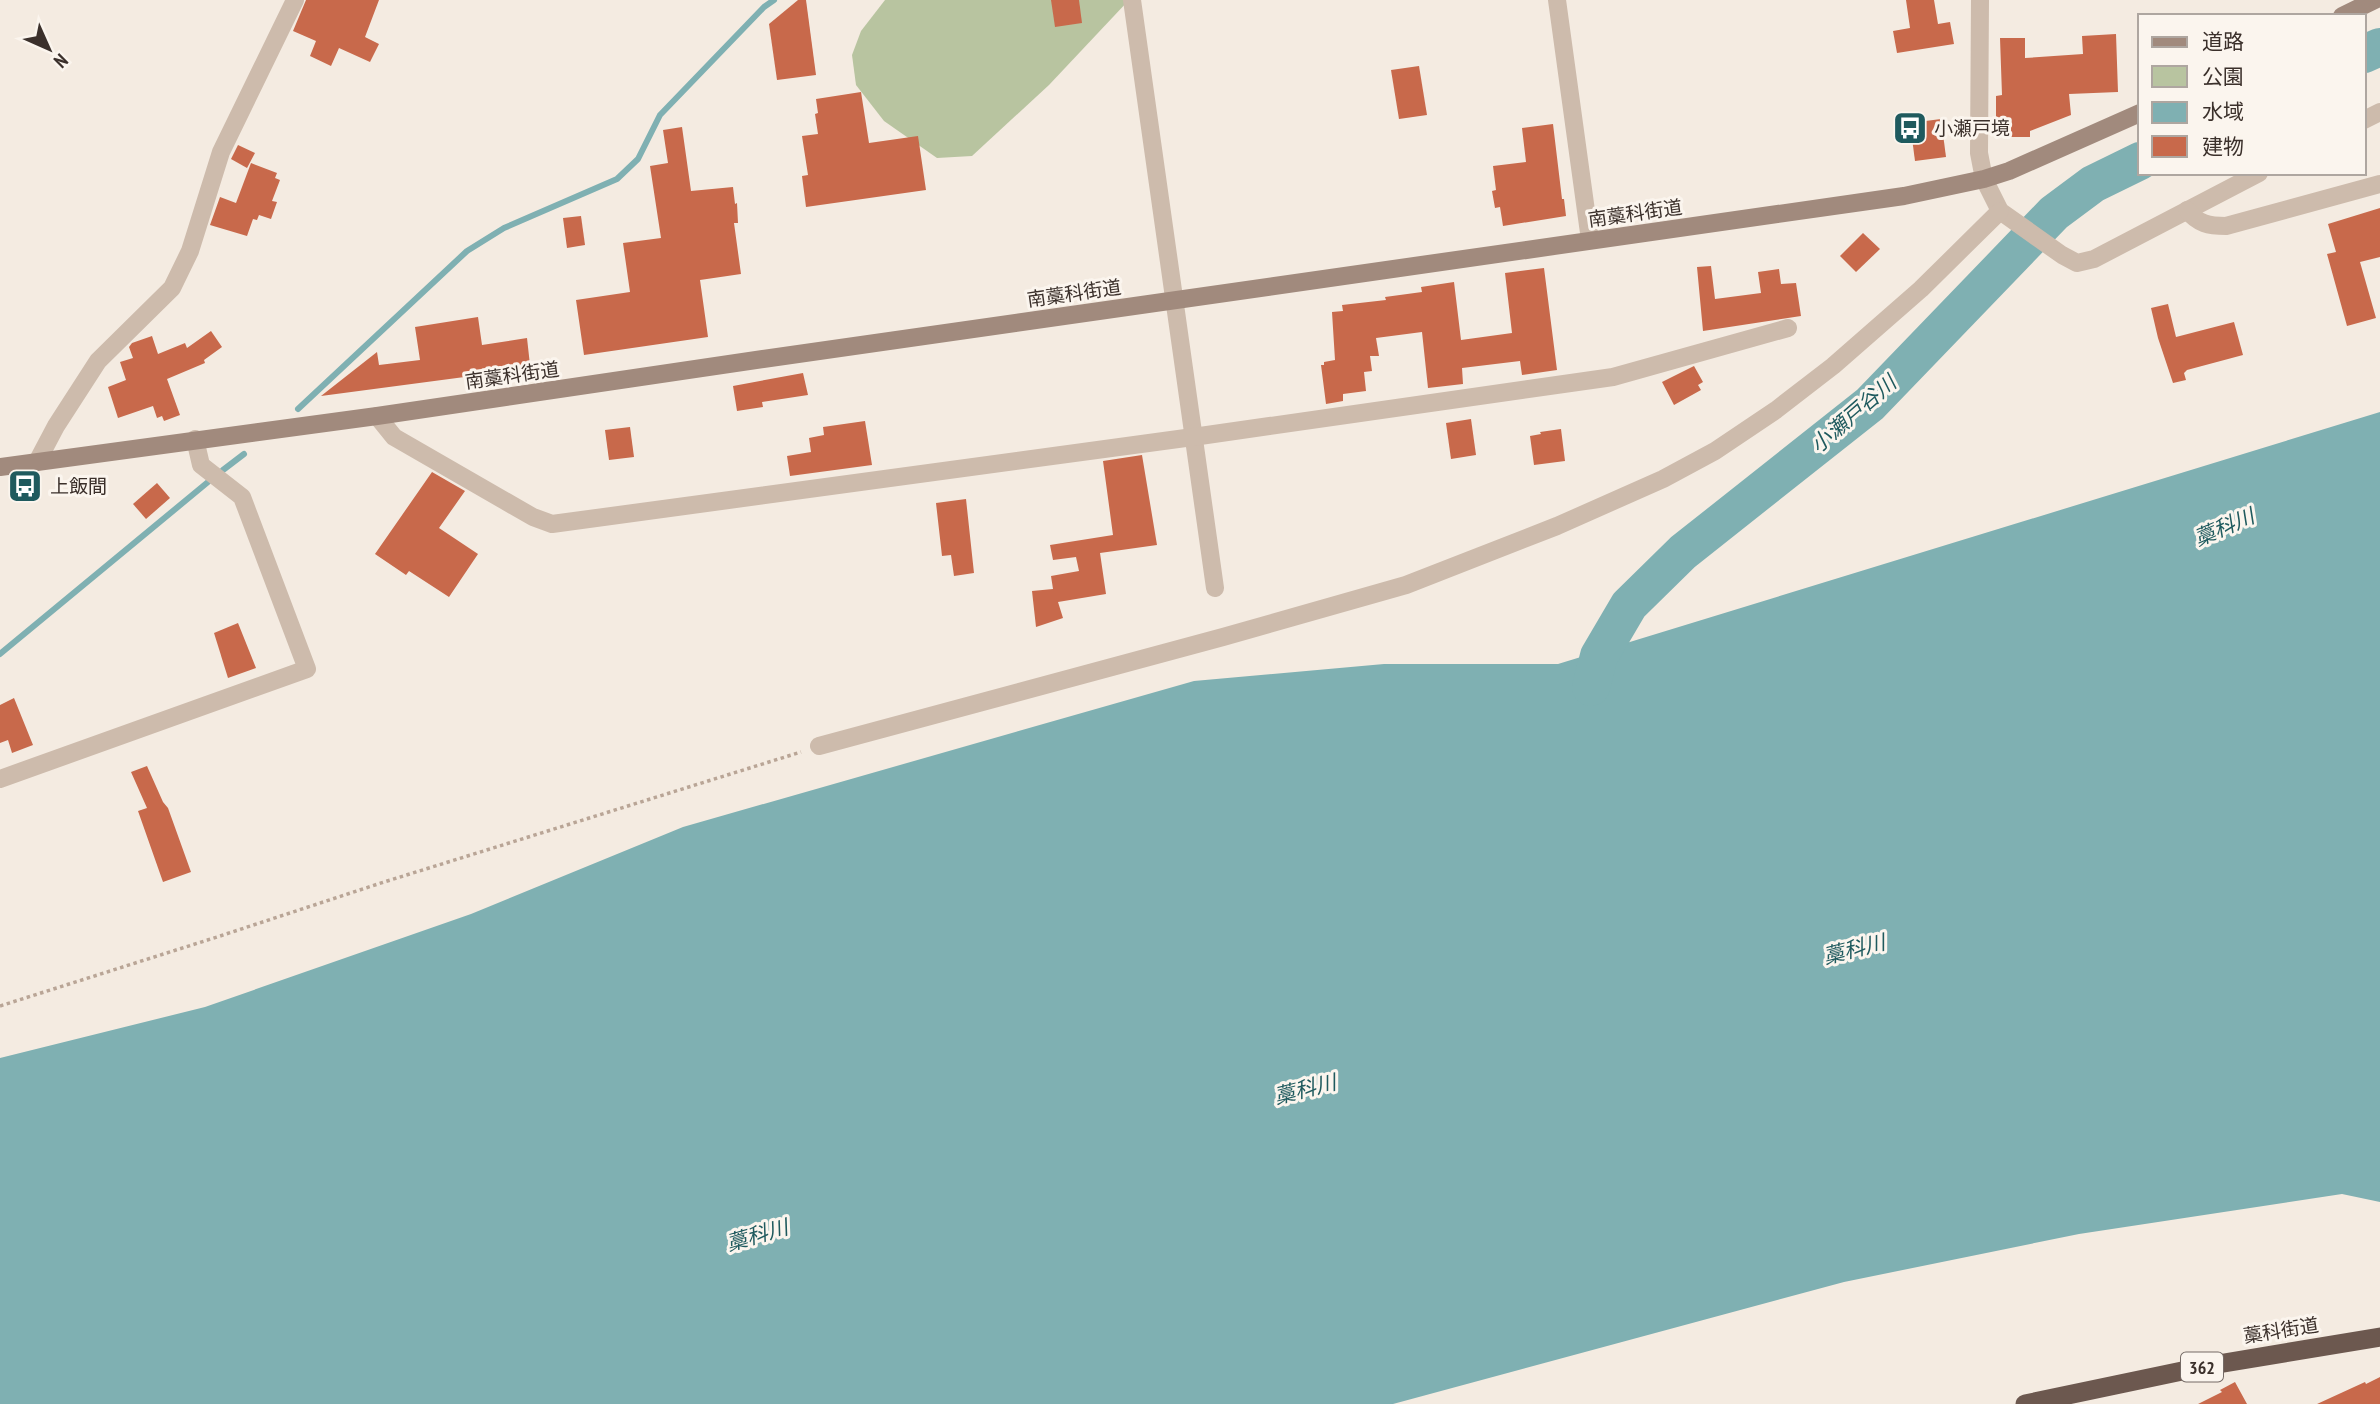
<svg xmlns="http://www.w3.org/2000/svg" width="2380" height="1404" font-family="'PT Sans Narrow','Noto Sans JP',sans-serif">
<rect width="100%" height="100%" fill="#f4ebe1"/>
<!-- green -->
<path fill="#b8c4a0" d="M885,0h244l-80,85 -77,71 -35,2 -53,-37 -28,-36 -4,-30 9,-24z"/>
<!-- water -->
<path fill="#7fb0b2" d="M2380,412v790l-38,-8 -263,40 -235,48 -451,122h-1393v-346l205,-51 266,-93 212,-87 511,-146 190,-17h174z"/>
<g fill="none" stroke-linecap="round" stroke-linejoin="round">
<!-- stream -->
<g stroke="#7fb0b2" stroke-width="6">
<path d="M298,409l169,-158 37,-23 113,-49 21,-20 22,-44 104,-108 10,-7"/>
<path d="M223,470l21,-16"/>
<path d="M0,654l208,-172"/>
</g>
<!-- river -->
<g stroke="#7fb0b2" stroke-width="38">
<path d="M2364,54l16,-7"/>
<path d="M1591,687l8,-31 30,-51 54,-53 187,-148 184,-191 39,-29 47,-23"/>
</g>
</g>
<!-- building -->
<g fill="#c8694b">
<path d="M306,0h73l-14,37 14,7 -9,18 -31,-14 -8,18 -21,-10 6,-15 -23,-10z"/>
<path d="M798,0h8l10,75 -39,5 -8,-56z"/>
<path d="M1051,0h28l3,23 -27,4z"/>
<path d="M1906,0h28l4,24 12,-2 4,22 -57,9 -4,-22 17,-3z"/>
<path d="M2116,34l2,58 -49,2 2,21 -41,16v6h-34v-41l6,-1 -2,-57h25v20l58,-4 -1,-18z"/>
<path d="M1419,66l8,49 -28,4 -8,-49z"/>
<path d="M861,92l8,51 49,-7 8,54 -120,17 -4,-31 6,-1 -6,-39 16,-2 -3,-20 3,-1 -2,-14z"/>
<path d="M1941,119l5,38 -31,4 -5,-38z"/>
<path d="M1553,124l9,75h2l2,17 -63,10 -3,-19 -5,1 -3,-17 4,-1 -3,-24 33,-4 -4,-34z"/>
<path d="M682,127l9,64 42,-4 2,17 2,-1 1,20h-4l7,51 -41,6 8,57 -124,18 -8,-55 54,-8 -7,-49 38,-5 -11,-72 18,-3 -5,-33z"/>
<path d="M238,145l17,8 -8,15 -16,-9z"/>
<path d="M251,163l26,10 -2,5 5,2 -8,21 5,1 -6,17 -12,-4 -2,5 -4,-1 -6,17 -37,-11 10,-28 16,6z"/>
<path d="M2380,208v49l-20,5 16,56 -29,8 -20,-72 9,-2 -8,-28z"/>
<path d="M581,216l4,29 -18,3 -4,-30z"/>
<path d="M1863,233l17,16 -24,23 -16,-16z"/>
<path d="M1711,266l4,33 46,-6 -3,-21 21,-3 2,15 15,-1 5,33 -98,15 -6,-64z"/>
<path d="M1544,268l13,102 -35,5 -2,-14 -58,7 1,16 -35,4 -6,-56 -46,6 3,18h-9l2,15 -8,1 2,19 -23,3v7l-17,3 -5,-39h3v-3l11,-2 -3,-48 11,-1 -1,-6 44,-5 -1,-3 37,-5 -1,-5 33,-5 7,58 51,-7 -7,-60z"/>
<path d="M2168,304l8,33 58,-15 9,33 -56,15 -3,3 2,7 -13,3 -15,-45 -7,-30z"/>
<path d="M478,317l4,28 45,-7 3,27 -58,9v2l-151,20 56,-44 2,13 41,-5 -5,-33z"/>
<path d="M211,331l11,16 -18,13 1,3 -38,16 13,36 -16,6 -2,-5 -5,2 -4,-12 -35,12 -10,-31 18,-7 -6,-18 13,-4 -4,-11 3,-4 20,-7 6,18 27,-11 2,5z"/>
<path d="M1694,366l9,16 -5,3 3,5 -27,15 -12,-23z"/>
<path d="M803,373l5,22 -46,7 1,5 -26,4 -4,-25z"/>
<path d="M1471,419l5,36 -25,4 -5,-36z"/>
<path d="M865,421l7,44 -82,11 -3,-20 24,-4 -2,-14 15,-3 -1,-8z"/>
<path d="M630,427l4,30 -25,3 -4,-30z"/>
<path d="M1561,429l4,32 -31,4 -4,-29 11,-2 -1,-2z"/>
<path d="M1142,455l15,90 -57,8 6,41 -48,8 5,16 -27,9 -4,-36 21,-2 -2,-13 28,-5 -3,-14 -23,3 -3,-15 63,-10 -10,-74z"/>
<path d="M432,472l33,19 -26,37 39,26 -29,43 -40,-26 -3,4 -31,-21z"/>
<path d="M157,483l13,15 -24,21 -13,-15z"/>
<path d="M966,499l8,74 -20,3 -3,-21 -9,1 -6,-53z"/>
<path d="M238,623l18,45 -28,10 -14,-45z"/>
<path d="M14,698l19,47 -21,8 -4,-13 -8,3v-38z"/>
<path d="M147,766l16,36 5,6 23,64 -28,10 -25,-71 9,-3 -16,-36z"/>
<path d="M2380,1377v27h-63l48,-22 1,2z"/>
<path d="M2235,1382l12,22h-49l24,-12 -2,-2z"/>
</g>
<g fill="none" stroke-linecap="round" stroke-linejoin="round">
<!-- path -->
<path stroke="#b9a596" stroke-width="3.5" stroke-dasharray="3.5 3.5" stroke-linecap="butt" d="M0,1006l217,-69 167,-55 417,-130"/>
<!-- minor -->
<g stroke="#cdbbac" stroke-width="18">
<path d="M1132,0l83,588"/>
<path d="M1557,0l33,240"/>
<path d="M1980,0l-1,153 5,26 16,32 62,44 15,8 17,-4 165,-86"/>
<path d="M2364,120l16,-8"/>
<path d="M2187,210c11,14 22,16 39,16l154,-42"/>
<path d="M377,416l17,21 139,80 19,7 641,-87 420,-60 175,-49"/>
<path d="M37,462l19,-36 42,-65 74,-73 18,-37 31,-99 74,-152"/>
<path d="M819,746l404,-109 183,-52 151,-59 106,-47 52,-28 61,-41 57,-44 88,-77 79,-78"/>
<path d="M0,779l307,-110 -65,-172 -41,-32 -6,-26"/>
</g>
<!-- secondary -->
<g stroke="#a18a7d" stroke-width="18">
<path d="M2342,16l33,-16"/>
<path d="M0,467l377,-51 386,-57 1141,-163 80,-17 25,-8 131,-58"/>
</g>
<!-- trunk -->
<path stroke="#6c584f" stroke-width="19" d="M2025,1404l181,-38 174,-29"/>
</g>
<!-- icons -->
<defs>
<g id="bus-square" transform="scale(1.75)"><rect x="-9" y="-9" width="18" height="18" rx="4" fill="#1f5a5e" stroke="#fbf5ee"/><path d="M-5-6H5V4H4V6H2V4H-2V6H-4V4H-5ZM-3.5-4V0h7V-4ZM-3.5 1.2v1.5H-2V1.2ZM2 1.2v1.5H3.5V1.2Z" fill="#fff"/></g>
</defs>
<g fill-rule="evenodd">
<use href="#bus-square" x="1910" y="128"/>
<use href="#bus-square" x="25" y="486"/>
</g>
<g text-anchor="middle" dominant-baseline="central" stroke-width="6" stroke-linejoin="round" paint-order="stroke">
<!-- shield labels -->
<rect fill="#fbf5ee" stroke="#756b66" stroke-width="2" x="2181" y="1352.5" width="42" height="29" rx="5"/>
<g font-size="18" font-weight="bold" fill="#3b302b">
<text x="2202" y="1367">362</text>
</g>
<!-- poi labels -->
<g font-size="19" fill="#3b302b" stroke="#fbf5ee" text-anchor="start">
<text x="1934" y="128">小瀬戸境</text>
<text x="50" y="486">上飯間</text>
</g>
<!-- street labels -->
<g font-size="19" fill="#3b302b" stroke="#fbf5ee">
<text transform="translate(1635 213) rotate(-8)">南藁科街道</text>
<text transform="translate(1074 293) rotate(-8)">南藁科街道</text>
<text transform="translate(512 375) rotate(-8)">南藁科街道</text>
<text transform="translate(2281 1330) rotate(-9)">藁科街道</text>
</g>
<!-- water labels -->
<g font-size="21" font-style="italic" fill="#1f5a5e" stroke="#fbf5ee">
<text transform="translate(1853 414) rotate(-41)">小瀬戸谷川</text>
<text transform="translate(2224 527) rotate(-23)">藁科川</text>
<text transform="translate(1854 949) rotate(-14)">藁科川</text>
<text transform="translate(1305 1089) rotate(-14)">藁科川</text>
<text transform="translate(757 1235) rotate(-16)">藁科川</text>
</g>
</g>
<!-- legend -->
<rect x="2138" y="14" width="228" height="161" fill="#fbf5ee" stroke="#aea6a0" stroke-width="2"/>
<rect x="2152" y="37" width="35" height="10" fill="#a18a7d" stroke="#aea6a0" stroke-width="2"/>
<text x="2202" y="49" font-size="21" fill="#3b302b">道路</text>
<rect x="2152" y="66" width="35" height="21" fill="#b8c4a0" stroke="#aea6a0" stroke-width="2"/>
<text x="2202" y="84" font-size="21" fill="#3b302b">公園</text>
<rect x="2152" y="102" width="35" height="21" fill="#7fb0b2" stroke="#aea6a0" stroke-width="2"/>
<text x="2202" y="119" font-size="21" fill="#3b302b">水域</text>
<rect x="2152" y="136" width="35" height="21" fill="#c8694b" stroke="#aea6a0" stroke-width="2"/>
<text x="2202" y="154" font-size="21" fill="#3b302b">建物</text>
<!-- north arrow -->
<g transform="translate(49 49) rotate(135)" stroke="#fbf5ee" stroke-width="5" paint-order="stroke">
<path d="M0-5L12 26L0 18L-12 26Z" fill="#3b302b"/>
<text y="-10" font-size="19" font-weight="bold" text-anchor="middle" fill="#3b302b">N</text>
</g>
</svg>
